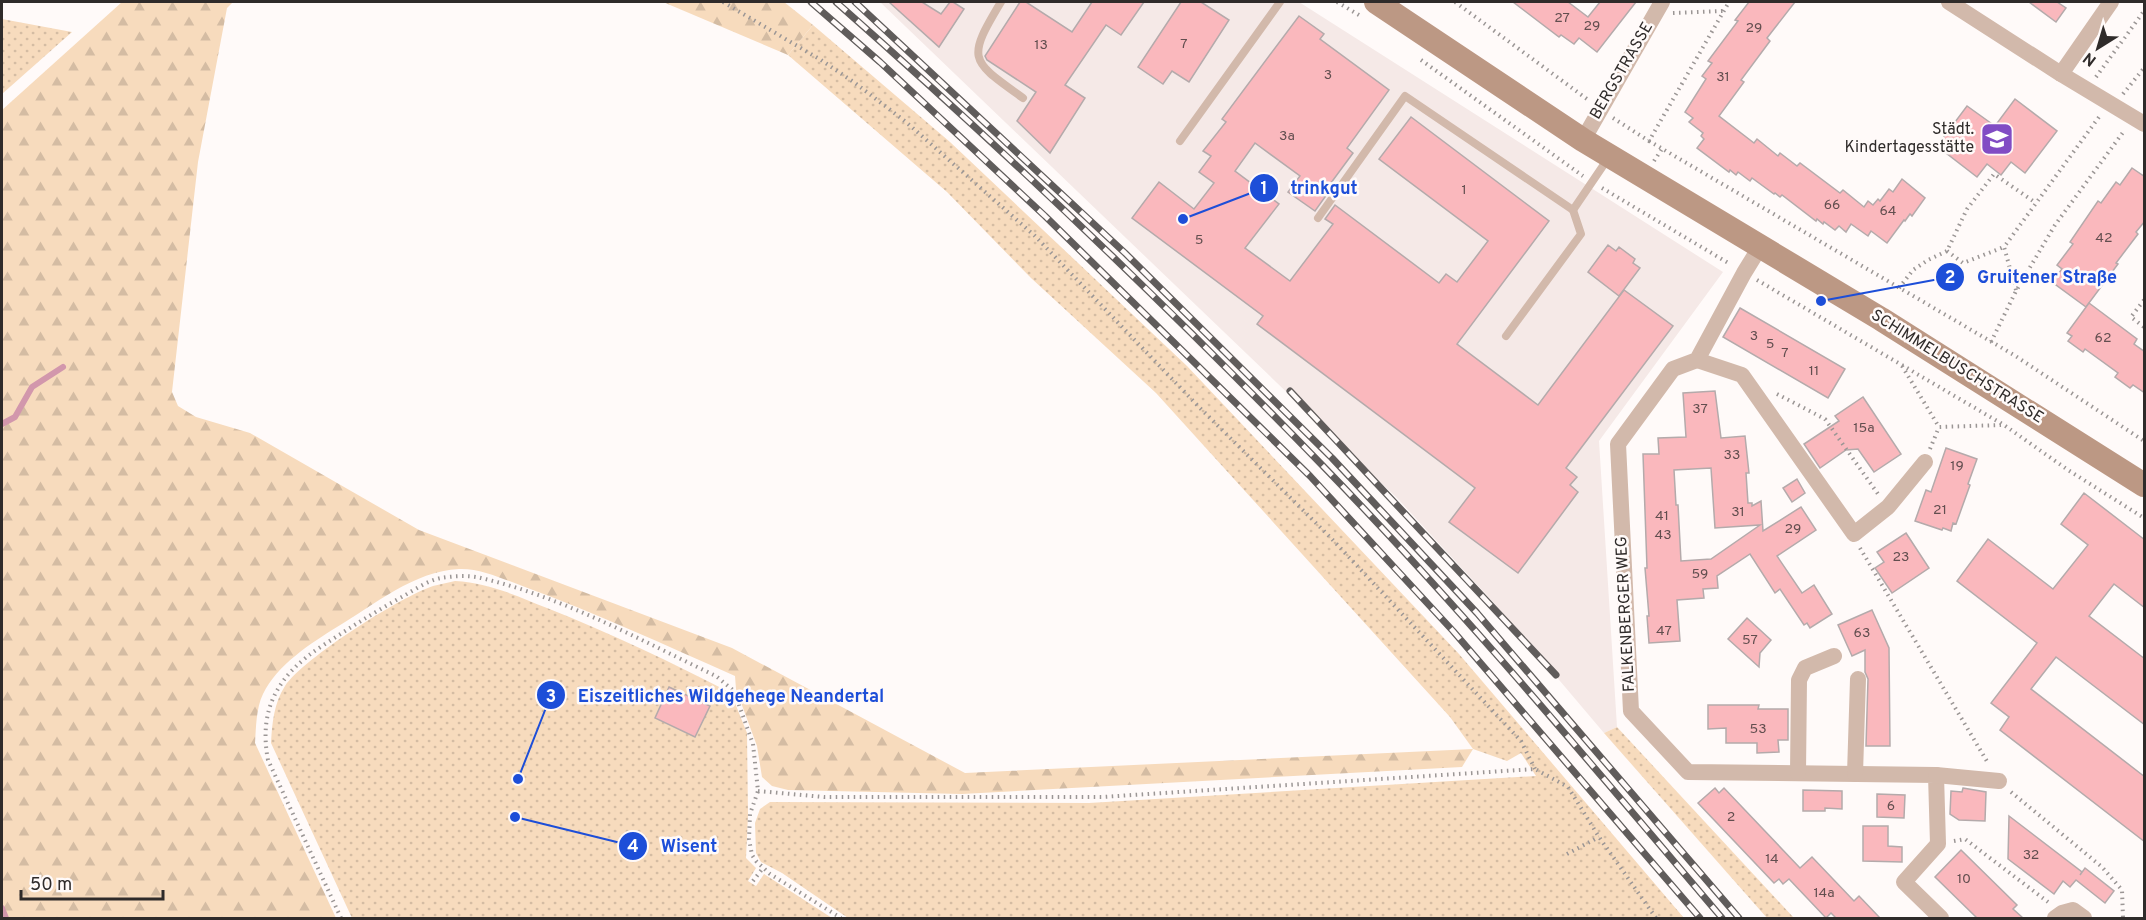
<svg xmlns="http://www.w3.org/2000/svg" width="2146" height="920" font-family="Overpass,sans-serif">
<defs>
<pattern id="grass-dots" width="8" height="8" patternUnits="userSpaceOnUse" patternTransform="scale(1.5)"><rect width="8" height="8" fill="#f7dbbd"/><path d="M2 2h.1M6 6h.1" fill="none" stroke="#d4bca3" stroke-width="1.8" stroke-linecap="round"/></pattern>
<pattern id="forest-firs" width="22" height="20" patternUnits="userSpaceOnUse" patternTransform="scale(1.5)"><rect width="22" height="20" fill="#f7dbbd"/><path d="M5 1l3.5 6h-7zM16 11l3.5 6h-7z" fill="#d4bca3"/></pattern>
</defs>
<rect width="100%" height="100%" fill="#fffaf9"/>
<!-- built -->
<path fill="#f5e9e7" d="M880,2h419l424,270 -124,169 18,286 -13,6 -111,-131 -96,-104z"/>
<!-- grass -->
<g fill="url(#grass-dots)">
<path d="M2,19l70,13 -70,62z"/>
<path d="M813,25l137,117 237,224 272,288 225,264h-836l-66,-45 -21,-11 -5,-9 -1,-30 5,-14 10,-7 319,1 447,-27 -15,-23 -14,8 -34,-12 -23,-32 -294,-324 -125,-115 -84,-86 -159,-137z"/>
<path d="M455,581c34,2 62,15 92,27 63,25 124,54 184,85l16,40 1,82 -2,43 10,10 -8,13 8,5 8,-12 68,44h-480l-81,-175c1,-20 3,-40 14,-57 19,-28 115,-89 148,-100 7,-2 15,-3 22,-5z"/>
<path d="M1617,727l177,191h-27l-163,-185z"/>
</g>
<!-- forest -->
<g fill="url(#forest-firs)">
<path d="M122,2h111l-6,6 -29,154 -26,230 6,14 18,11 54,16 169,97 313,118 233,125 508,-24 -11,18 -500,27 -174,-4 -16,-4 -10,-9 -5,-31 -21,-57 -1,-13c-70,-31 -139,-63 -210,-89 -20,-7 -44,-19 -66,-18 -45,2 -85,36 -122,58 -26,16 -60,38 -74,67 -7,14 -7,34 -8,49l81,175h-331l-3,-13v-795z"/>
<path d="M663,2h121l29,23 -25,30z"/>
</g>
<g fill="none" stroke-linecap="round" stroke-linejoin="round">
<!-- stream -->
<g stroke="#d297ac" stroke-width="6">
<path d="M2,424l13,-7 17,-30 31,-20"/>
<path d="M2,908l4,10"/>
</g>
</g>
<!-- building -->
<g fill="#fab8bd" stroke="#b4aaab" stroke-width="1.5" fill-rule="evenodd">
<path d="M889,2h33l19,12 9,-12h3l11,7 -25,38z"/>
<path d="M1020,2h6l46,30 20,-30h52l-23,33 -15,-10 -41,60 20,13 -35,55 -33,-32 19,-29 -49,-32 -2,-4z"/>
<path d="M1181,2h20l28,18 -40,62 -17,-11 -9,13 -25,-17z"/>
<path d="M1513,2h55l20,15 12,-15h36l-39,50 -18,-14 -5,6 -13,-9 -2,2z"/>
<path d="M1749,2h46l-28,36 3,3 -29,39 3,2 -25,34 35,27 3,-4 21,17 2,-3 17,13 3,-3 40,30 3,-3 21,17 4,-6 5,4 5,-6 2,2 9,-12 4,3 9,-13 23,19 -13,18 -2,-2 -5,7 -1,-1 -17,23 -16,-12 -3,5 -17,-12 -5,8 -7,-6 -4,4 -11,-8 -1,2 -6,-5 -1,2 -34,-26 -2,2 -5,-4 -1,1 -22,-16 -2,3 -12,-9 -2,3 -6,-5 -1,2 -32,-24 7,-9 -3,-3 2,-3 -14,-11 4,-4 -8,-6 21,-33 -4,-3 10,-13 -4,-2 30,-40 -3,-1z"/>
<path d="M2029,2h28l9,6 -10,14z"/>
<path d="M1299,16l25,18 -4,5 69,51 -42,58 6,5 -31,42 3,2 -10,14 -27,-19 12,-16 -45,-33 -20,28 44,33 -34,44 45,33 43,-57 -8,-5 10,-14 104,78 7,-9 11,8 31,-41 -109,-82 32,-42 138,104 -92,123 81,61 86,-115 49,36 -107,142 11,9 -7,8 8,7 -60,81 -69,-51 26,-34 -218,-164 6,-8 -131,-98 27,-36 35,27 20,-26 -15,-11 12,-16 -8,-5 23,-29 -4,-3z"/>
<path d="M2015,99l42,32 -32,42 -14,-11 -10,13 -14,-11 -10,13 -40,-31 30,-40 28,20z"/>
<path d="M2132,168l13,9v44l-9,11 2,2 -22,29 2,1 -32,43 -34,-25 10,-13 -5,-4 16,-21 -3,-2 28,-41 3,2 15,-21 4,3z"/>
<path d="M1608,245l8,6 3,-4 16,12 -2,4 7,5 -21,28 -31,-24z"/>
<path d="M2089,303l48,36 -3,5 11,8v41l-12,-8 -3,3 -15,-11 3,-4 -33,-24 -2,3 -15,-11 4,-5 -5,-3z"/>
<path d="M1740,308l105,61 -17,29 -105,-61z"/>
<path d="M1715,391l6,47 24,-2 4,37h-3l2,30h4v3l9,-5 2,30 38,-24 15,23 -39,26 25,37 12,-8 18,29 -22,14 -3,-5 -3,2 -24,-36 -5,4 -25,-39 -33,22 1,12 -15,1 1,9 -27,2 3,41 -31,2 -2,-27h2l-4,-48h2l-4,-114h16l-1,-16 28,-1 -3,-44zM1711,468l4,60 45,-3 -49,34 -30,2 -3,-56h-2l-2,-35z"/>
<path d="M1863,397l38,57 -27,18 -16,-23 -12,1 -26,18 -16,-24 35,-23 -4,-5z"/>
<path d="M1946,448l31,11 -9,25 2,1 -14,39 -3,-1 -2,8 -8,-3 -1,2 -27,-9 11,-31 5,2z"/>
<path d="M1797,479l8,14 -13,9 -9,-14z"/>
<path d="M2084,493l61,47v68l-31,-24 -25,32 56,43v66l-89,-68 -25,32 114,88v65l-145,-112 9,-13 -18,-14 46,-60 -80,-62 31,-42 65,50 35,-44 -27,-21z"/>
<path d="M1906,533l23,35 -37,25 -17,-25 9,-6 -7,-10z"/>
<path d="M1872,610l17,38 1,98h-24l2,-67 -3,-7v-22l-13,6 -14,-31z"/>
<path d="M1747,618l24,22 -11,13 -1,14 -31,-28z"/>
<path d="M669,687l41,19 -15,31 -40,-19z"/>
<path d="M1708,705h51l-1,4h30v31h-10l1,12 -22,1v-10h-31v-15l-18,1z"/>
<path d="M1715,788l4,5 5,-5 76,80 12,-11 42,44 5,-5 21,22h-44l-5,-5 -5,5 -37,-39 -6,5 -4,-5 -5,4 -76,-80z"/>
<path d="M1963,788l23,4 -1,29 -26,-1 -9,-6 1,-23 11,1z"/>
<path d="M1803,790l39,1v18l-17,-1v3h-22z"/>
<path d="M1877,794l28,1 -1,23 -27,-1z"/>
<path d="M2009,816l73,56 -2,3 5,-7 29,23 -9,12 -29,-23 -6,7 -7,-6 -9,13 -46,-35z"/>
<path d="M1863,826h25v20l14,1v15l-39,-1z"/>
<path d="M1961,850l56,55 -4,4 10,9h-46l-42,-41z"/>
</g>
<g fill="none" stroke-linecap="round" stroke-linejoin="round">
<!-- path -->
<g stroke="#9b9695" stroke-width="4" stroke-dasharray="1.5 4.5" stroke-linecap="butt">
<path d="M723,2l98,58 34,23 51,39 129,114 163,170 133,132 190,203 14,28"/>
<path d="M1337,2l22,13"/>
<path d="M1455,2l132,97"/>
<path d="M1673,13l50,-2"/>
<path d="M1421,60l162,116"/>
<path d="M2096,77l48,-66"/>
<path d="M2123,94l21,-26"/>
<path d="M1613,118l36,23 80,-139"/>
<path d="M1649,141l365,214 130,86"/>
<path d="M1654,161l8,-12"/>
<path d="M1602,188l128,76"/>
<path d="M1947,251l16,12 41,-16"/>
<path d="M1757,280l247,145 64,45 76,48"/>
<path d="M1899,288l14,-18 15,-10 19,-9 20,-42 27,-35 42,29"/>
<path d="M2016,290l-12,-43 95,-130"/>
<path d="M2144,300l-13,17 13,10"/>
<path d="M1991,342l25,-51 39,-66 69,-94"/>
<path d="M1902,366l37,61 62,-2"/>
<path d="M1777,394l48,25 53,75"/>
<path d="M1930,449l9,-22"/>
<path d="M1860,548l128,215"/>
<path d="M758,791l66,6h278l433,-28 33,18 31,50 57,81"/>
<path d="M2011,792l91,75 20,23 1,28"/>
<path d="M1954,841l11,-2 83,63"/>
<path d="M1567,854l32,-17"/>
<path d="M753,881l10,-13"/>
<path d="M341,918l-73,-158c-10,-52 11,-86 54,-114 26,-17 51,-33 78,-48 13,-7 26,-17 41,-20 12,-2 28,-3 40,0 82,19 159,62 235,98l18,15 19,53 5,47 -8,23 -1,25 3,16 4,6 14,13 71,44"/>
</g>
<!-- service -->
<g stroke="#d2b9ab" stroke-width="8">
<path d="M1001,2c-35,58 -31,58 22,96"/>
<path d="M1180,141l100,-139"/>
<path d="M1318,218l87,-122 168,114 36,-53"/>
<path d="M1506,336l75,-102 -8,-24"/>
</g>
<!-- minor -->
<g stroke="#d2b9ab" stroke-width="16">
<path d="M1949,2l112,72 83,50"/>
<path d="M2061,74l50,-72"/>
<path d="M1583,140l79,-138"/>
<path d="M1760,247l-16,26 -47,87 -24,9 -55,75 13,267 57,61 248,3 2,69 -34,38 37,36"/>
<path d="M1697,360l45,15 112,159 34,-27 37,-45"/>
<path d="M1798,773l1,-93 6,-12 29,-12"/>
<path d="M1855,774l3,-95"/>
<path d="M1936,775l63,6"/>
<path d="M2055,918l7,-5 11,-3 11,8"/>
</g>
<!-- secondary -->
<path stroke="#bc9884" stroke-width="24" d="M1376,2l207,138 298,179 263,166"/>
<!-- rail casing -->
<g stroke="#605c5b" stroke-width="7">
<g id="rail">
<path d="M811,2l69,60 165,154 265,260 143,155 247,287"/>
<path d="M836,2c168,148 331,303 487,464 140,144 269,299 399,452"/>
<path d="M855,2l270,251 207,205 145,155 262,305"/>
<path d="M1290,391l266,284"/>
</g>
</g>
<!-- rail -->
<use href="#rail" stroke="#fffaf9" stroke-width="4.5" stroke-dasharray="14" stroke-linecap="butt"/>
</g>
<!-- icons -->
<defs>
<g id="school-square" transform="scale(1.725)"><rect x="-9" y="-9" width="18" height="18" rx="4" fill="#814cc4" stroke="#fffaf9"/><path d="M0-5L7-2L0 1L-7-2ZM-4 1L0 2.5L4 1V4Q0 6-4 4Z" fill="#fff"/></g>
</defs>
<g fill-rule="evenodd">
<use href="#school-square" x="1997" y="139"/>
</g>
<g text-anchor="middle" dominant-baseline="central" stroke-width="5" stroke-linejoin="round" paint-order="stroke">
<!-- number labels -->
<g font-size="14" fill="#624e4f">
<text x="1562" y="18">27</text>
<text x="1592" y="26">29</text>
<text x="1754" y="28">29</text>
<text x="1184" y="44">7</text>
<text x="1041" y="45">13</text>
<text x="1328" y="75">3</text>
<text x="1723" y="77">31</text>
<text x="1287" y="136">3a</text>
<text x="1464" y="190">1</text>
<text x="1832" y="205">66</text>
<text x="1888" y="211">64</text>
<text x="2104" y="238">42</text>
<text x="1199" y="240">5</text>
<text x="1754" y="336">3</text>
<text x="2103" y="338">62</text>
<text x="1770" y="344">5</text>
<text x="1785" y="353">7</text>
<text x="1814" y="371">11</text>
<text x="1700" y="409">37</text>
<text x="1864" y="428">15a</text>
<text x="1732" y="455">33</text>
<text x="1957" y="466">19</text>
<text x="1940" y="510">21</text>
<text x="1738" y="512">31</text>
<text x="1662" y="516">41</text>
<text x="1793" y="529">29</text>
<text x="1663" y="535">43</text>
<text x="1901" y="557">23</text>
<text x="1700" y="574">59</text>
<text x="1664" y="631">47</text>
<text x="1862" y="633">63</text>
<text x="1750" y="640">57</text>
<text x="1758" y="729">53</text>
<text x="1891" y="806">6</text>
<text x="1731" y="817">2</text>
<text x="2031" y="855">32</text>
<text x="1772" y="859">14</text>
<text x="1964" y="879">10</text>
<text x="1824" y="893">14a</text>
</g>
<!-- street labels -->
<g font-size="16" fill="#2f2b2a" stroke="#fffaf9">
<text transform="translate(1622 71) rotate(-60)">BERGSTRASSE</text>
<text transform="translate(1957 367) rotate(32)">SCHIMMELBUSCHSTRASSE</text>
<text transform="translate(1626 614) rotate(-93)">FALKENBERGER WEG</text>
</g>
<!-- poi labels -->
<g font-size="16" fill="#2f2b2a" stroke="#fffaf9" text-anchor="end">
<text x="1974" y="130">Städt.<tspan x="1974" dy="18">Kindertagesstätte</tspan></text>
</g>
</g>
<!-- callouts -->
<path fill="none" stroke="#1d4ed8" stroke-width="2" d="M1183 219L1264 188M1821 301L1950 277M518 779L551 695M515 817L633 846"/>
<g fill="#1d4ed8" stroke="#fffaf9" stroke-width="2">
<circle cx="1183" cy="219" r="6"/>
<circle cx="1821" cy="301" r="6"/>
<circle cx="518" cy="779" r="6"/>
<circle cx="515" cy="817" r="6"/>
<circle cx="1264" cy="188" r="15"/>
<circle cx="1950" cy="277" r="15"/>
<circle cx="551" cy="695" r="15"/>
<circle cx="633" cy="846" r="15"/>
</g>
<g font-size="18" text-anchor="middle" font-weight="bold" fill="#fff">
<text x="1264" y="194">1</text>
<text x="1950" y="283">2</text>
<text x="551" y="702">3</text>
<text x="633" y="852">4</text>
</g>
<g font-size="18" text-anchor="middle" font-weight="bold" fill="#1d4ed8" stroke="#fffaf9" stroke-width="5" stroke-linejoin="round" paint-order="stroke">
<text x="1324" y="194">trinkgut</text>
<text x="2047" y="283">Gruitener Straße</text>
<text x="731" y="702">Eiszeitliches Wildgehege Neandertal</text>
<text x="689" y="852">Wisent</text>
</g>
<!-- border -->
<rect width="2146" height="920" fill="none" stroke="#2f2b2a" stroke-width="6"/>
<!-- north arrow -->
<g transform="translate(2098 48) rotate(217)" stroke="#fffaf9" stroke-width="4.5" paint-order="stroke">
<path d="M0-4.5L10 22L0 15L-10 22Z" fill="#2f2b2a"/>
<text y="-9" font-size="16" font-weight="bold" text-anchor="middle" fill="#2f2b2a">N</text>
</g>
<!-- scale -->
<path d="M21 890v9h142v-9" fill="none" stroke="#2f2b2a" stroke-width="3"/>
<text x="30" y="890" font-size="18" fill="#2f2b2a" stroke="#fffaf9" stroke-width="4.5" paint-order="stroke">50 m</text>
</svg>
